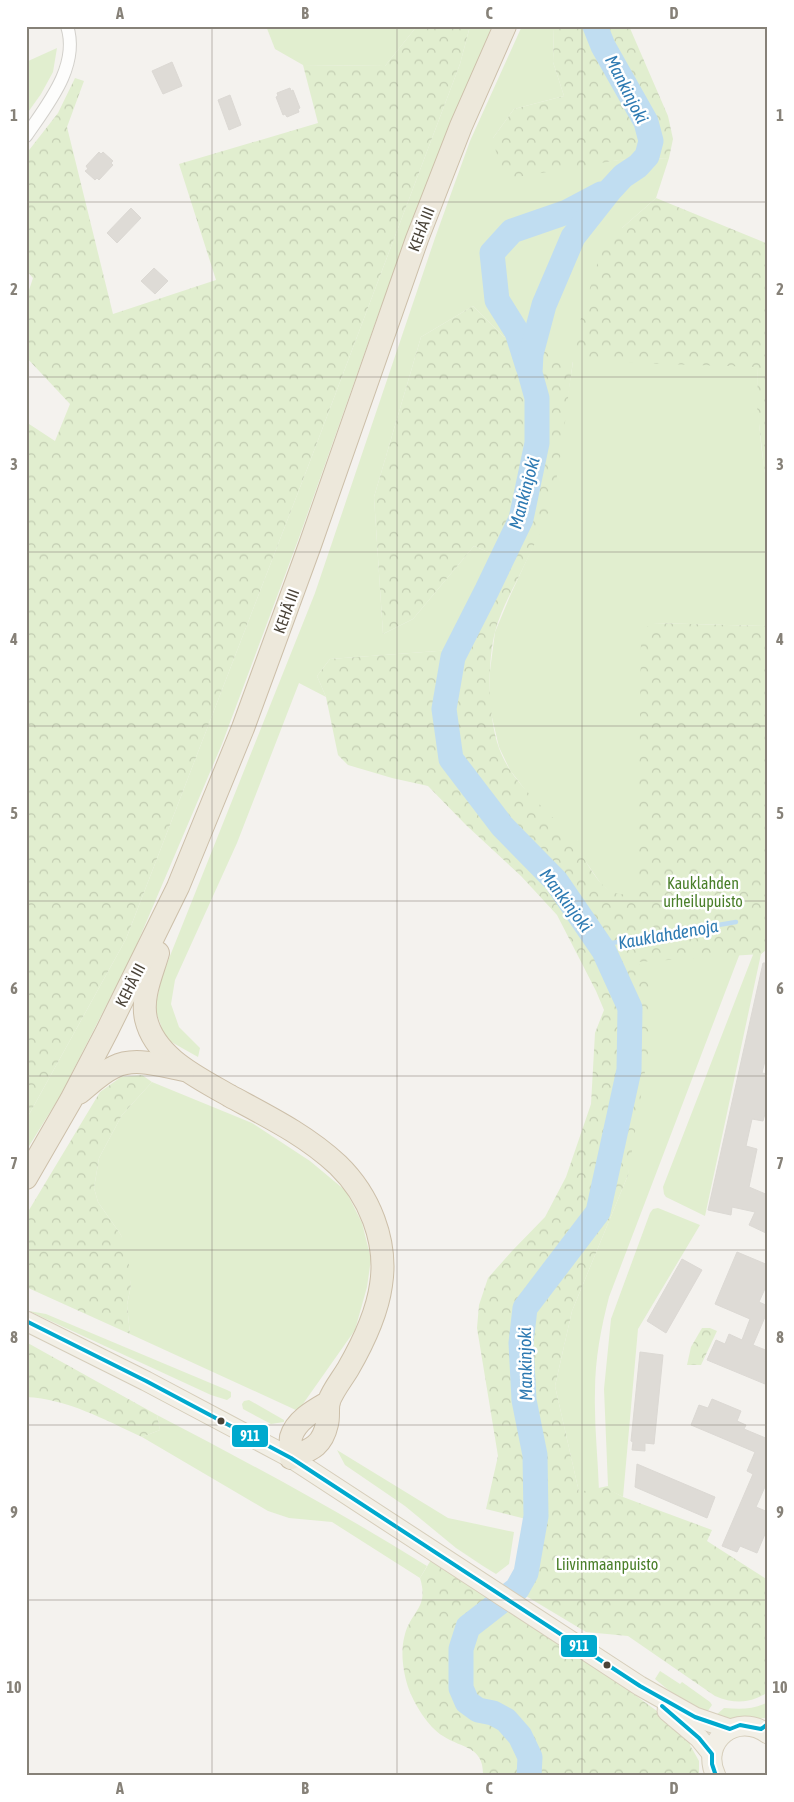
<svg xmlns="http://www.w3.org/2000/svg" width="794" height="1802" font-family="'Asap Condensed',sans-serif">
<defs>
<pattern id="forest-crowns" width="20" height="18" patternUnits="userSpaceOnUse" patternTransform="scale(1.25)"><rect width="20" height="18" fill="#e1eecf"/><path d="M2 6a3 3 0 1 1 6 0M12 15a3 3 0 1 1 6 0" fill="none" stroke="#c3cdb2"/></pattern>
</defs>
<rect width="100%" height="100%" fill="#f4f2ee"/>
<!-- green -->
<g fill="#e1eecf">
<path d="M266,26h151l-32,40 -82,-1 -28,-16z"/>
<path d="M470,26h22l-65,157 -49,132 -78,220 -78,209 -88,207 -74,145 -34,55v-31l100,-181 183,-475 151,-400z"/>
<path d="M522,26h32l-1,36 11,34 -50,13 -21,29 94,26 32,-4 50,-2 -13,40 -34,30 136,139c-1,42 2,82 10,123v136l-115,-3 92,317 -136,357c-8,31 -14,62 -14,95 -1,33 3,66 4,99l-18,10 -26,-115 17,-75 56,-136 10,-213 -29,-71 -8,-7 -34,-50 -38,-39 -19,-25 -11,-23 -9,-38v-38l5,-39 15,-36 30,-65 11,-30 22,-139 -70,-26 -30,-30 -52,31 -47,160 9,137 30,-15 61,-73 33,14 -42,89 -135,10 -13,17 9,21 -27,-14 -62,160 -62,137 -4,24 8,23 21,21 -2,9 -32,-18 -11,-30 7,-33 153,-383 120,-355 35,-97z"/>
<path d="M57,48l-4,24 -12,22 -15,21v-53z"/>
<path d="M756,947l12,1 -7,6 -56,262 -39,-19 -2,-3 -1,-7z"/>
<path d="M152,1082l100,41 58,38 36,30 16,32 9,36 -4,28 -12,43 -57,81 -168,-77 -3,-29 4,-20 -10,-50 -23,-33 -4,-14 5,-30 23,-43z"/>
<path d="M658,1208l42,17 -62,104 -15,168 -14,-7 -1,-4 -4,-97 7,-70 39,-106 3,-4z"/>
<path d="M29,1311l17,3 181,76 4,2v5l-4,3 -16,-5z"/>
<path d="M249,1400l35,20v2l-13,2 -28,-15 -1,-5 2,-3z"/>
<path d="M157,1415c92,48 182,96 270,151l-7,12 -88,-56 -43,-4 -21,-7 -126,-74 18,-7z"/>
<path d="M337,1450l111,68 66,14 -5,32 -13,10 -13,-8 -27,-18 -51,-42 -60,-41z"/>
<path d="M660,1671l20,13 2,-2 28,20 2,3 -7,10 -22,-13 -28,-23z"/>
<path d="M768,1702v15c-17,5 -36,3 -53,-1l9,-8c16,1 29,2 44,-6z"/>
</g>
<!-- forest -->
<g fill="url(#forest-crowns)">
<path d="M417,26h53l-10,38 -151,400 -183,475 -100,181v-698l29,19 15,-37 -44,-47v-58l7,-21 -7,-8v-116l32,-41 17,-35 9,3 -17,46 46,187 103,-34 -37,-116 139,-41 -15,-58 82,1z"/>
<path d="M554,26h75l39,90 5,23 -4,19 -50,2 -102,17 -16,-2 -8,-37 21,-29 50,-13 -11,-34z"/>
<path d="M656,198l112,46v246l-4,-22 -7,-62 1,-39 -185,-6c-7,46 -10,93 -21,139 -6,23 -18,45 -28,66 -10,21 -23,43 -29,66 -8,31 -7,86 4,116 13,36 44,57 68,85 11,14 19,30 29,44 11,16 30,26 42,6l3,-249 4,-6 8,-5 115,3v322l-7,6 -123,8 11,18 1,61 -22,134 -56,136 -17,75 24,106 29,-6 2,4 13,7 89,33 -5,11 61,39v112c-17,12 -34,12 -53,4l-87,-60 -42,-4 -65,-39 9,-18 8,-53 -52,-13 12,-53 -21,-128 2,-23 9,-27 24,-27 33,-34 21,-40 25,-73 4,-71 9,-23 -8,-19 -39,-76 -36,-39 -55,-51 -38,-39 -36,-8 -44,-13 -10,-10 -12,-58 -9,-21 13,-17 134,-10 43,-89 -33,-14 -61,73 -30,15 -9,-137 47,-160 52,-31 30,30 70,25 3,-26 25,-84 21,-23z"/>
<path d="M142,1075l10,7 -30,33 -23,43 -5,30 4,14 23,33 7,19 3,31 -4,20 3,29 -104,-47v-72l74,-123 21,-15z"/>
<path d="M702,1328h8l7,3 -16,34h-14l4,-18z"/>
<path d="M26,1342l131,73 3,15 -18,7c-37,-17 -74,-38 -116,-40z"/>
<path d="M431,1560l144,91 116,85 -1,9 9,16v15h-216c1,-30 -20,-27 -40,-40 -15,-9 -29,-32 -35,-49 -5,-16 -8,-36 -3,-53 7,-24 24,-26 15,-56z"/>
</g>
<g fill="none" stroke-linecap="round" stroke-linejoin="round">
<!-- stream -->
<path stroke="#c0ddf1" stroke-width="4.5" d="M600,945l136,-23"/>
<!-- river -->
<g stroke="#c0ddf1" stroke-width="25">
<path d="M528,367l-11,-35 -20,-32 -5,-47 20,-22 55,-19 34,-18"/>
<path d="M529,1776l1,-19 -10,-21 -14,-16 -13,-7 -15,-3 -11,-8 -6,-14v-39l7,-22 49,-38 9,-16 10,-57 -1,-61 -11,-55 -3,-57 4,-35 73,-96 31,-142 1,-62 -26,-57 -48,-70 -54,-55 -51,-67 -7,-50 9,-52 34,-67 34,-71 16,-76v-45l-7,-25 1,-19 13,-49 29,-68 37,-47 13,-14 15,-10 9,-10 4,-15 -5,-19 -43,-76 -8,-20"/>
</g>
</g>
<!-- building -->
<g fill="#dedbd6" stroke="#dcd9d4">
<path d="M172,62l10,24 -19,8 -11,-23z"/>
<path d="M290,88l1,3 2,-1 7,18 -2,1 1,3 -12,5 -2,-3 -2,1 -7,-18 2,-1 -1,-3z"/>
<path d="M230,95l11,30 -12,5 -11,-30z"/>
<path d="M99,152l2,2 2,-2 10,9 -2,2 2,2 -14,15 -2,-2 -2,2 -10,-9 3,-2 -2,-3z"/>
<path d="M131,208l10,10 -24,25 -10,-10z"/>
<path d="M154,268l14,13 -13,13 -14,-13z"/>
<path d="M763,963h5v86l-6,24 6,1v29l-5,18 -11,-2 -6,27 11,3 -8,38 19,8v39l-19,-9 6,-13 -23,-5 -1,8 -23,-5z"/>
<path d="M737,1252l31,13v17l-9,20 9,4v4l-15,35 15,6 -4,10 4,1v15l-3,7 -58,-24 9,-20 9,4 4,-10 13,6 8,-21 -35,-15z"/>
<path d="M682,1259l20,11 -36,63 -19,-12z"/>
<path d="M640,1352l23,3 -9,89 -9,-1v8l-13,-1 1,-8 -2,-1z"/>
<path d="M712,1399l29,12 -4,10 9,4 -2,4 24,10v41l-12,27 12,5v15l-11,26 -17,-7 -3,6 -15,-6 31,-72 -6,-3 8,-19 -64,-27 8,-20 9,3z"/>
<path d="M637,1464l78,33 -8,21 -72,-31z"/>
</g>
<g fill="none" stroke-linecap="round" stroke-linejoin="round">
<!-- street casing -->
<g stroke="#d2d0cb" stroke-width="14">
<path id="street" d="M26,136c21,-31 54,-70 41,-110"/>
</g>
<!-- primary casing -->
<g stroke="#d6cebb" stroke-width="21">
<g id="primary">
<path d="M26,1321l120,60 145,77 349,228 55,31 35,12"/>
<path d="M667,1711l32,27 13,16"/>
<path d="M716,1776c-17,-35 21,-65 52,-42"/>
</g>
</g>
<!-- highway casing -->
<g stroke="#ccbfa9" stroke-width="24">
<g id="highway">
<path d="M158,953c-6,21 -17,44 -12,66 9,39 53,59 84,77 37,20 76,39 108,69 31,30 50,76 43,120 -4,29 -18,58 -33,84 -6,10 -15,21 -19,32 -2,7 0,16 -2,23 -5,23 -17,26 -36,34 0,-6 -1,-15 0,-21 5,-17 24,-27 38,-35"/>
<path d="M79,1093c11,-9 22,-20 35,-26 21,-11 48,-1 70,3"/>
<path d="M26,1178l45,-78 36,-69 71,-144 65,-159 67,-183 107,-306 44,-113 44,-100"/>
</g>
</g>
<!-- street -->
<use href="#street" stroke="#fdfdfc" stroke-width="12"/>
<!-- primary -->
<use href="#primary" stroke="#f2efe6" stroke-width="19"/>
<!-- highway -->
<use href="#highway" stroke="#ede8db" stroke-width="22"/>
<!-- bus-1 casing -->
<g stroke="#fff" stroke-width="8">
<g id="bus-1">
<path d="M26,1321l120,60 145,77 349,228 55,31 35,12 10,-4 21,4 7,-5"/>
<path d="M662,1706l37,32 13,16v10l4,12"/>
</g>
</g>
<!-- bus-1 -->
<use href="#bus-1" stroke="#00a9ce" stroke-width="4"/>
</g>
<!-- grid -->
<path fill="none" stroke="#868178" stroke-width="1" stroke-opacity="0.55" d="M212,26v1750M397,26v1750M582,26v1750M26,202h742M26,377h742M26,552h742M26,726h742M26,901h742M26,1076h742M26,1250h742M26,1425h742M26,1600h742"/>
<!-- markers -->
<g fill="#4b4439" stroke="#fff" stroke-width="2">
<circle cx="221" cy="1421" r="4.5"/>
<circle cx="607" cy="1665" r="4.5"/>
</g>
<g text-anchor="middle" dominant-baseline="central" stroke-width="5" stroke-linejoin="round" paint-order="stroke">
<!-- street labels -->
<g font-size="16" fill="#4b4439" stroke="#fff">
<text transform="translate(421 229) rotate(-69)">KEHÄ III</text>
<text transform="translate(286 611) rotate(-70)">KEHÄ III</text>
<text transform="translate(130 985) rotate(-63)">KEHÄ III</text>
</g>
<!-- park labels -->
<g font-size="16" fill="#4a7f2a" stroke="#fff">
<text x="703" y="883">Kauklahden<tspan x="703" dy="18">urheilupuisto</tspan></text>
<text x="607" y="1564">Liivinmaanpuisto</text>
</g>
<!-- water labels -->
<g font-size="18" font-style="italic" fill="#2e7ab2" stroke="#fff">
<text transform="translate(627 89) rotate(63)">Mankinjoki</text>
<text transform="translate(524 493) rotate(-75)">Mankinjoki</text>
<text transform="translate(566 900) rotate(53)">Mankinjoki</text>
<text transform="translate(668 934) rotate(-10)">Kauklahdenoja</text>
<text transform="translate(525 1364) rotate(-91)">Mankinjoki</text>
</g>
</g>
<g stroke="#fff" stroke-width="2">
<rect x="231" y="1424" width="38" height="24" rx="5" fill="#00a9ce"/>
<rect x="560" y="1634" width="38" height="24" rx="5" fill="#00a9ce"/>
</g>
<g font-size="14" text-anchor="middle" font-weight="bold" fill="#fff">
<text x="250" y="1441">911</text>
<text x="579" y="1651">911</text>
</g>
<!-- border -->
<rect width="794" height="1802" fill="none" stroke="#ffffff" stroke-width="55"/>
<rect x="28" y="28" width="738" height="1746" fill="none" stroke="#868178" stroke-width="2"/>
<g font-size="16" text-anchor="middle" font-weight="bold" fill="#868178">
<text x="120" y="19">A</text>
<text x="305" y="19">B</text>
<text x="489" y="19">C</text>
<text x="674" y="19">D</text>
<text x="14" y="121">1</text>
<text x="780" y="121">1</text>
<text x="14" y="295">2</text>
<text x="780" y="295">2</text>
<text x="14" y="470">3</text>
<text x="780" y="470">3</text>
<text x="14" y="645">4</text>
<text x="780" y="645">4</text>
<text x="14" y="819">5</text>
<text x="780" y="819">5</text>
<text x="14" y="994">6</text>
<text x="780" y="994">6</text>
<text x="14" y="1169">7</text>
<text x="780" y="1169">7</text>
<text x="14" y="1343">8</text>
<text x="780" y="1343">8</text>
<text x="14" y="1518">9</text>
<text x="780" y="1518">9</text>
<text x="14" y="1693">10</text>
<text x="780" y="1693">10</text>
<text x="120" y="1794">A</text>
<text x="305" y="1794">B</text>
<text x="489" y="1794">C</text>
<text x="674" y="1794">D</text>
</g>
</svg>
